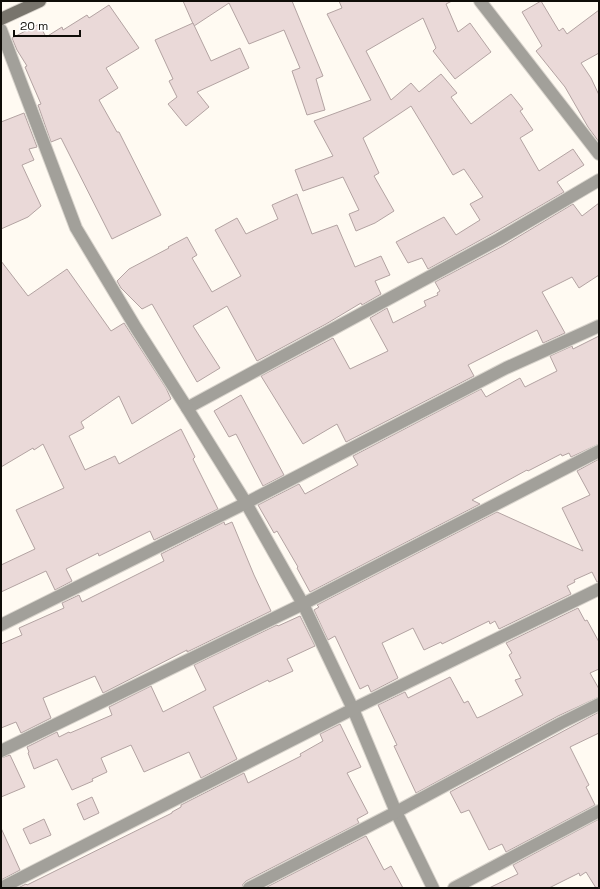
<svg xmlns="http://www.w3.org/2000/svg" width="600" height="889" font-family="'Space Grotesk',sans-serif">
<rect width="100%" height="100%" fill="#fffaf2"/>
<!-- building -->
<g fill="#ead9d8" stroke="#b3a3a2">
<path d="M183,1h109l31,75 -7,3 9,31 -18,5 -15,-44 8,-3 -16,-38 -35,14 -20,-41 -35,23z"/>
<path d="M339,1h113l-6,3 12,28 12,-9 21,29 -36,27 -22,-28 3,-3 -13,-30 -57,33 25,49 20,-17 8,9 22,-18 16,19 -6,4 20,27 40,-30 12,15 -3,2 13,19 -13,8 19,33 34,-22 11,16 -27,17 7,10 -69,40 -67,37 -6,-11 -14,5 -12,-21 48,-25 12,18 24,-15 -10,-16 13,-7 -19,-28 -11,6 -42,-69 -48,32 16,35 -5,3 20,35 -19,12 -19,8 -7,-17 10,-4 -16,-33 -40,14 -8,-21 38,-14 -19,-35 57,-21 -44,-86 15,-6z"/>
<path d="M541,1l18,30 4,-3 4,6 32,-24v43l-18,10 10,15 8,17v47l-11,-15 -23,-40 -29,-36 6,-5 -20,-34z"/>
<path d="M109,5l30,43 -33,20 12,20 -19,12 18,32h2l42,83 -49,24 -51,-101 -10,4 -13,-37 3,-1 -16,-37 2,-1 -10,-16 -5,-12 27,-14 7,13 16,-10 1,3 24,-15 2,3z"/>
<path d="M193,23l18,38 29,-13 9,20 -52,24 12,15 -23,19 -18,-22 9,-7 -8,-16 4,-2 -18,-39z"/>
<path d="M24,113l13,34 -8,2 5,11 -12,5 19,41 -13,11 -27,12v-107z"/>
<path d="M297,194l15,40 25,-9 18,42 26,-11 9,19 -15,6 6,13 -19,11 -1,-2 -35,21 -69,37 -30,-55 -34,20 27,42 -23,14 -45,-78 -10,5 -21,-21 -4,-7 12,-12 40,-21 -1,-1 19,-10 10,18 -5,3 20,34 29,-16 -26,-46 22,-12 9,16 32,-15 -6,-14z"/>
<path d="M599,203v72l-20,13 -7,-11 -30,15 23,41 -22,10 -6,-13 -69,35 6,11 -128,66 -9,-18 -34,20 -42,-68 72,-38 17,31 38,-18 -18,-33 17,-10 6,15 33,-17 -2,-5 14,-6 -1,-2 3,-2 -5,-9 68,-36 70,-42 9,12z"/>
<path d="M1,261l27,35 39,-27 44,62 13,-8 42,65 5,11 -39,25 -13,-28 -38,26 3,6 -15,8 16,34 30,-14 4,8 62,-35 14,28 -2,2 25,50 -64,31 -4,-9 -51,25 -1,-3 -32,16 6,12 -17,9 -9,-19 -45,21v-27l34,-16 -19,-39 48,-22 -21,-44 -9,6 -1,-2 -32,19z"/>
<path d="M599,336v108l-28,13 -2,-4 -7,3 -1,-2 -33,17 -1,-1 -55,30 8,4 -170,88 -13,-24 1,-1 -21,-36 -3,2 -16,-28 41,-21 6,10 53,-29 -5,-9 128,-67 5,8 34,-19 5,9 32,-16 -7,-15 22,-10 1,3z"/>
<path d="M241,395l43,80 -21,11 -27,-52 -7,3 -15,-26z"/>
<path d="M599,459v123h-2l-5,-10 -18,8 1,2 -8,4 4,8 -72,35 -4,-8 -5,3 -1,-3 -47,23 -1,-2 -17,8 -11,-22 -31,15 16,35 -27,14 -3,-7 -8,4 -25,-53 -7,4 -14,-30 5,-3 -2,-2 180,-93 86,39 -21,-43 28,-13 -13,-24z"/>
<path d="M224,522l1,3 7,-3 22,53 17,36 -84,41v-2l-84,43 -8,-17 -52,22 8,20 -30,15 -5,-11 -15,6v-84l21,-9 -3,-7 45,-20 -2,-5 17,-8 3,7 82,-41 -3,-7z"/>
<path d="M578,608l7,13 2,-1 12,22v27l-9,4 9,16v8l-41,19 -142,77 -22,-47 3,-1 -19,-40 27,-13 3,6 42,-21 14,26 4,-2 9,17 5,-2 41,-21 -8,-15 6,-2 -12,-23 3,-2 -6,-10z"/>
<path d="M300,616l15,30 -28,13 6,12 -24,11 -1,-2 -55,27 24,52 -36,19 -12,-26 -45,20 -13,-27 -30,13 6,14 -15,7 1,2 -21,9 -15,-31 -23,10 -6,-16 1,-1 -2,-5 30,-15 2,5 10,-5 1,1 42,-18 -3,-8 42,-21 12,26 43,-22 -12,-25 83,-40 1,1z"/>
<path d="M599,712v21l-29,14 19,38 -3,2 9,18 -89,47 -4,-8 -13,6 -20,-40 -8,3 -11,-21z"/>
<path d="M340,724l21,43 -14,6 21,40 -11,6 2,4 -113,58 -3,3 -1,4h-224l8,-4 1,1 145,-72v-1l9,-5v-2l63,-32 4,10 53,-27 -1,-2 23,-13 -3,-7z"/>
<path d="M10,755l15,32 -24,10v-39z"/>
<path d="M92,797l7,16 -15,7 -7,-16z"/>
<path d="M44,819l7,16 -21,9 -7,-15z"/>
<path d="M599,819v69h-3l-10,-16 -6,4 -1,-3 -30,15h-60l29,-14 -5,-9z"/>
<path d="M1,828l19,42 -19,10z"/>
<path d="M366,836l18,34 7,-4 12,22h-138z"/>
</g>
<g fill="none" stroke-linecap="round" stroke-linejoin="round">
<!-- street casing -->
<g stroke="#d9d4cd" stroke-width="14">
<g id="street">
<path d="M480,1l119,153"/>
<path d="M1,30l75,198 60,100 51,80 312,-169 100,-59"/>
<path d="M187,408l59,95 57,101 50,105 43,103 37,76"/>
<path d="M1,625l245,-122 260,-135 93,-42"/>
<path d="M1,751l302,-147 296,-153"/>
<path d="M1,888l352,-179 246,-120"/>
<path d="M249,888l147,-76 165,-89 38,-19"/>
<path d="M454,888l145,-77"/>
</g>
</g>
<!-- secondary casing -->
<g stroke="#d9d4cd" stroke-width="14">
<path id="secondary" d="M1,19l39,-18"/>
</g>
<!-- street -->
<use href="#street" stroke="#a2a09a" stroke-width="12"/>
<!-- secondary -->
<use href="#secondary" stroke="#78746c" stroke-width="12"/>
</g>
<!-- border -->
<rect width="600" height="889" fill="none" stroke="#0f0d08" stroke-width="4"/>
<!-- scale -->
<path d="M14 30v6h66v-6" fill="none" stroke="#0f0d08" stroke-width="2"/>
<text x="20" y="30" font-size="12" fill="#0f0d08" stroke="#ffffff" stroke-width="3" paint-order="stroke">20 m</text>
</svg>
